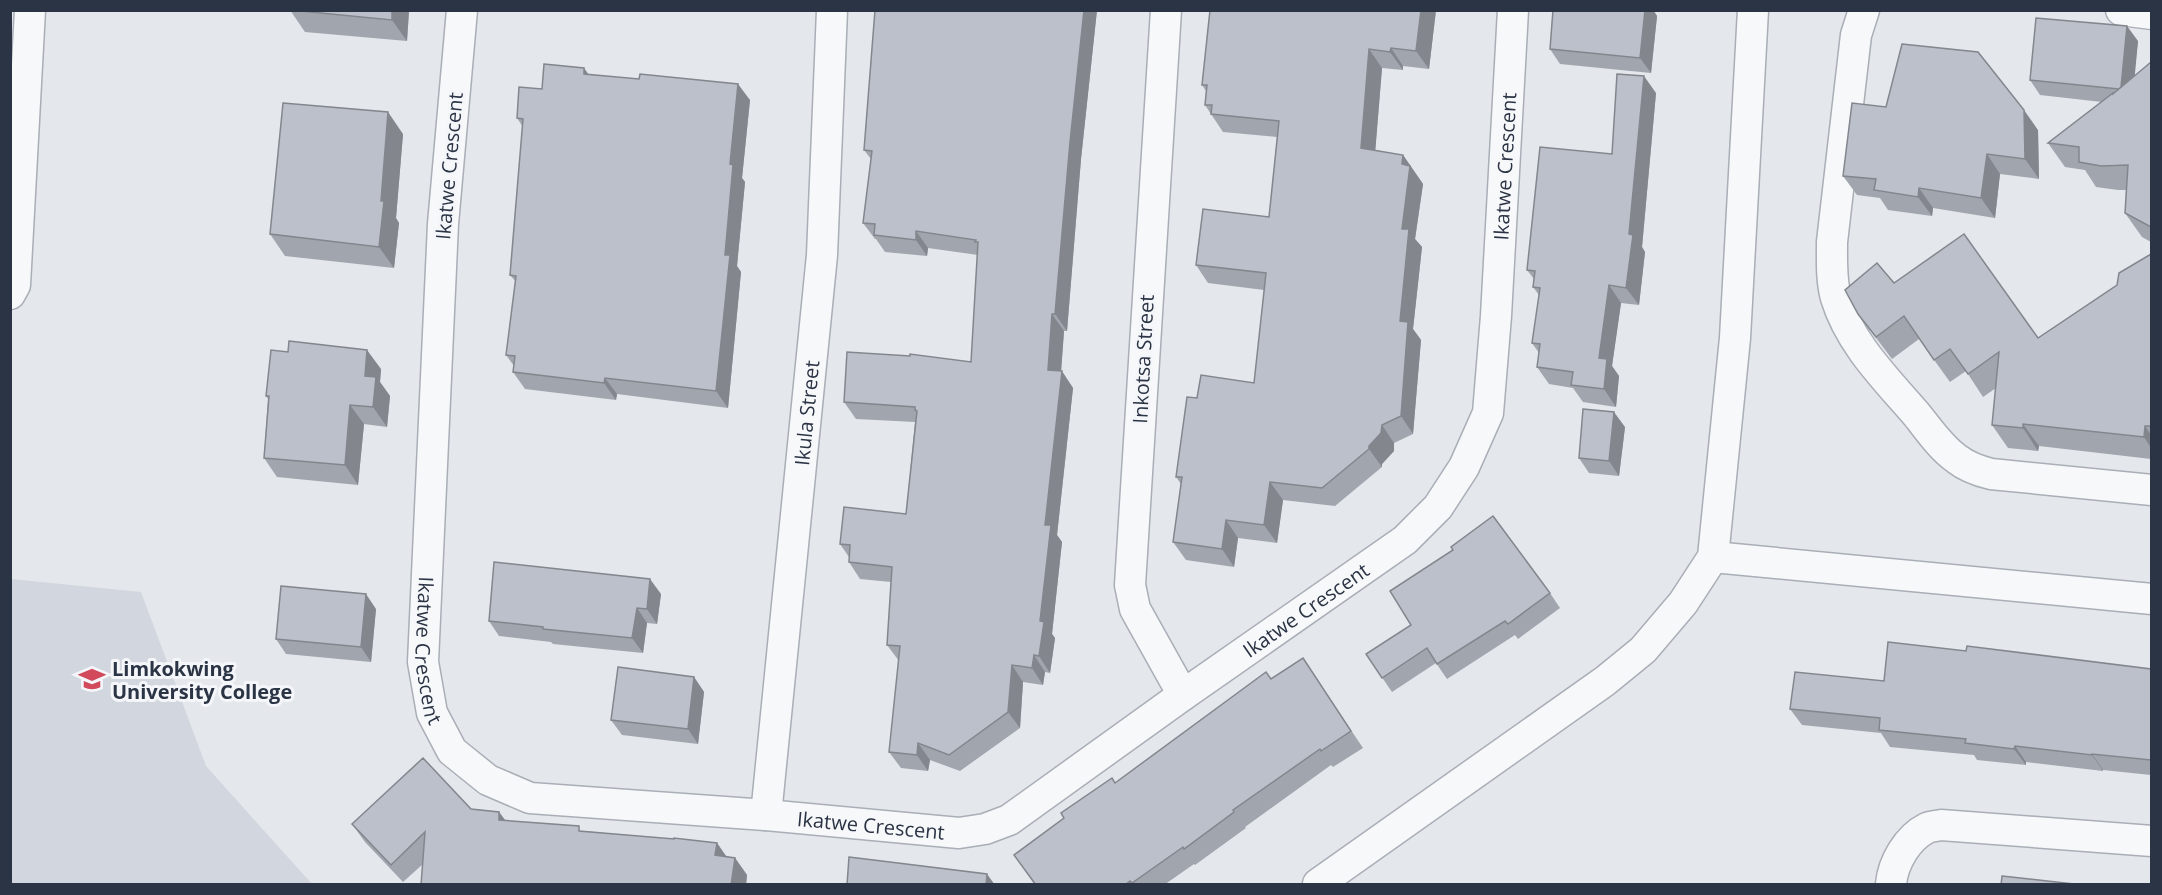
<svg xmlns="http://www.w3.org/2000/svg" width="2162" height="895" font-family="'Open Sans',sans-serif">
<rect width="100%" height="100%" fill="#e4e7ec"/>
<!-- built -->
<path fill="#d2d6de" d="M11,579l130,13 65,174 106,118h-301z"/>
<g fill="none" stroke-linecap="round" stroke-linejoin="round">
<!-- minor casing -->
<g stroke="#a9aeb7" stroke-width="33">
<g id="minor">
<path id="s1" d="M462,10l-19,214 -20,438 9,51 20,38 36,29 42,18 236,17 193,18 26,-4 24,-9 174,-125 222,-155 33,-33 26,-40 24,-54 8,-97 17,-306"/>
<path d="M1166,10l-36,575 5,24 48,86"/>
<path d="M1864,10l-8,25 -24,207c0,18 -1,38 4,56 14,46 50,81 81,117 12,15 24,33 40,44 10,8 22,12 34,15l161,16"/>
<path d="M2121,10l31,4"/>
<path d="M10,294l5,-9 15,-275"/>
<path d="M1713,557l439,42"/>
<path id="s2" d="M766,815l56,-560 10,-245"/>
<path d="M1318,884l287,-203 38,-31 40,-47 30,-46 22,-219 18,-328"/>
<path d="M1891,884c2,-21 16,-46 36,-56 4,-2 10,-2 14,-3l211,16"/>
</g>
</g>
<!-- minor -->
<use href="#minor" stroke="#f7f8fa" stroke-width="30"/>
</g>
<!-- wall -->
<g fill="#a1a5ae">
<path d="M290,10h119l-2,31 -102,-9z"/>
<path d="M875,10h222l-16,149 -14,172h-3l-3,40 12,17 -16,147 5,7 -10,92 3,4 -5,35 -5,-1 -2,13 -20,-3 -3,46 -60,43 -30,-11 -2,11 -27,-3 -12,-16 10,-91 -12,-16 4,-63 -31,-3 -11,-17v-5l-9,-13 66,-30 9,-92 -59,-3 -12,-17 127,-40 7,-107 -50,-7 -1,8 -42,-4 -9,-13h-1l-12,-16 8,-64 -7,-9z"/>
<path d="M1210,10h226l-7,59 -26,-3v4l-21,-2 -7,83 28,4 20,29 -8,55 7,8 -9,82 8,11 -8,94 -19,9v8l-12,13v3l-47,39 -52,-6 -6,43 -39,-5 -4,29 -48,-7 -13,-18 8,-58 -5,-7 21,-79 57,-15 10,-93 -56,-7 -12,-18 73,-48 8,-80 -54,-5 -18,-27 1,-14 -4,-6z"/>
<path d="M1553,10h100l4,6 -6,57 -91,-9 -10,-15z"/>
<path d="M2138,41l-4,35 17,-14v180l-9,-5 -17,-24 1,-23h-8l-22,-3 -11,-17 -20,-3 -17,-24 54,-41 -62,-7 -10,-15z"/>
<path d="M589,75l161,25 -8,78 3,4 -8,84 4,6 -13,136 -111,-14 -1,6 -91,-11 -12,-17 1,-6 -8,-11 10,-73 -6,-7 13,-148 -6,-9 25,-29z"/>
<path d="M1656,93l-14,154 3,5 -6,53 -18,-2 -9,63 7,10 -3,31 -33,-5 -10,-14 -24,-4 -12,-17 2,-14 -7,-10 7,-48 -6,-8 1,-8 -7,-9z"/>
<path d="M2038,130l1,49 -39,-5 -5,44 -62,-10 -1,8 -44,-6 -8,-12 -23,-3 -14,-19z"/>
<path d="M403,134l-7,84 3,5 -5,45 -109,-12 -15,-22z"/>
<path d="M2151,255v204l-112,-13 -1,5 -30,-3 -16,-23 4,-37 -13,9 -17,-26 -16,11 -31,-43 -27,20 -34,-45 36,-31 144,55 79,-53z"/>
<path d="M381,369l-1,13 10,14 -3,31 -23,-3 -6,61 -81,-8 -13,-19 4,-59 -2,-3z"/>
<path d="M1625,427l-6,49 -30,-3 -10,-15z"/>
<path d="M1550,593l10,15 -42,31 -3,-4 -68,44 -11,-16 -44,29 -26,-38z"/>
<path d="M661,594l-4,30 -10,-1 -4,30 -90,-9 -2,-2 -52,-6 -10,-15z"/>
<path d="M376,609l-5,53 -85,-8 -10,-15z"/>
<path d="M1966,651l185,18v106l-48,-5v1l-77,-9v3l-49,-5 -3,-5 -84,-8 -9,-14 -79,-8 -12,-16 94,-28z"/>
<path d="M1314,675l49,73 -30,19 -2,-2 -86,62 1,1 -51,37 -1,-1 -30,21h-129l-21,-30 101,-72 156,-104z"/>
<path d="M694,677l10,15 -6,52 -76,-9 -11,-15z"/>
<path d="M471,809l28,3 7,9 77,10 134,12 10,14 8,1 12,17 -1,10h-325l2,-21 -20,18 -38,-40 -13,-18z"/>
</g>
<!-- shaded-wall -->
<g fill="#83868d">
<path d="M392,10h17l-2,31 -15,-21z"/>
<path d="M1084,10h13l-16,149 -14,172 -12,-17 15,-172z"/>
<path d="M1421,10h15l-7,59 -13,-18z"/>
<path d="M1645,10h8l4,6 -6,57 -11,-15z"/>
<path d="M2127,26l11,15 -6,64 -11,-15z"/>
<path d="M1391,48l12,18v4l-13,-18z"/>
<path d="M1369,49l13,19 -8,99 -13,-19z"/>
<path d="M584,68l12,17 -12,-11z"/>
<path d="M1644,76l12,17 -14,154 3,5 -6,53 -13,-17 3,-54z"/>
<path d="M738,84l12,16 -8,78 3,4 -8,84 4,6 -13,136 -12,-17 14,-227z"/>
<path d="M2024,110l14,20 1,49 -14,-20z"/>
<path d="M388,112l15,22 -7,84 3,5 -5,45 -15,-21 2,-46z"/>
<path d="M1987,154l13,20 -5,44 -14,-20z"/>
<path d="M1403,155l20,29 -8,55 7,8 -9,82 8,11 -8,94 -12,-18 -1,-95 2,-92v-65z"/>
<path d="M1919,188l14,20 -1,8 -14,-19z"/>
<path d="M916,231l12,17 -1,8 -11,-16z"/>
<path d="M1609,285l12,18 -9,63 7,10 -3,31 -12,-18 -5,-31z"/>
<path d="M1052,314l12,17 -4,55 -12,-16z"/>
<path d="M367,350l14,19 -1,13 10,14 -3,31 -14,-20 -8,-31z"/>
<path d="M1062,371l11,17 -16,147 5,7 -10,92 3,4 -5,35 -11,-17 6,-131z"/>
<path d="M605,378l12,16 -1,6 -12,-17z"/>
<path d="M350,405l14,19 -6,61 -13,-20z"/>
<path d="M1614,412l11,15 -6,49 -10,-15z"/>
<path d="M2023,424l16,22 -1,5 -15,-23z"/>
<path d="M1382,425l12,18v8l-12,13v3l-13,-18v-3z"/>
<path d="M2145,426l6,9v13l-7,-11z"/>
<path d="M1270,482l13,18 -6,43 -13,-18z"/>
<path d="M1226,520l12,18 -4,29 -12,-18z"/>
<path d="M650,579l11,15 -4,30 -10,-15z"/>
<path d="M366,594l10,15 -5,53 -10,-15z"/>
<path d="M637,608l10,15 -4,30 -11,-15z"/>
<path d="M1034,655l11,17 -2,13 -11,-17z"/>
<path d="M1012,665l11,17 -3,46 -12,-16z"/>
<path d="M694,677l10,15 -6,52 -10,-15z"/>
<path d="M918,743l12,17 -2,11 -11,-16z"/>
<path d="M2015,746l11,16v3l-12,-16z"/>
<path d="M2092,754l11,16v1l-11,-16z"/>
<path d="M499,812l13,18 -13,-10z"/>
<path d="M717,843l12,18 -14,-6z"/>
<path d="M735,858l12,17 -1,10h-15z"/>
<path d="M987,874l8,11h-9z"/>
</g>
<!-- building -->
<g fill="#bbc0ca" stroke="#83868d" stroke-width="1.5">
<path d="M290,10h102v10z"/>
<path d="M875,10h209l-14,132 -15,172h-3l-4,56 14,1 -17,154h6l-11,96 4,1 -5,34 -5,-1 -2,13 -20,-3 -4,47 -59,43 -31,-12 -1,12 -28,-3 11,-106 -13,-1 5,-78 -43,-5 1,-17 -10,-1 4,-37 62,7 11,-103 -2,-1v-3l-71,-5 3,-50 63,4v-2l61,8 7,-120h-3l1,-2 -60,-9v9l-42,-5 1,-11 -12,-1 9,-72 -8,-1z"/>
<path d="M1210,10h211l-5,41 -25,-3 -1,4 -21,-3 -8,99 42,7 -1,9 8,2 -8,63h7l-9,92 8,1 -7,94 -19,9 -1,8 -12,13v3l-47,39 -52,-6 -6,43 -38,-5 -4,29 -49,-7 9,-65h-6l11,-80 10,1 4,-23 53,8 12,-110 -70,-8 7,-56 66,8 10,-96 -68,-7 1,-9h-7l2,-20h-5z"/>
<path d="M1553,10h92l-5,48 -90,-9z"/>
<path d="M2036,18l91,8 -6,61 -2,2 -89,-9z"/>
<path d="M1902,44l76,8 46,58 1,49 -38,-5 -6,44 -62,-10 -1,9 -44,-7 2,-11 -33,-3 9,-73 34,4z"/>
<path d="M2151,62v165l-26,-14 3,-48 -27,1 -22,-4v-15l-31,-4 65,-50v1z"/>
<path d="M544,64l40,4v6l55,5 1,-5 98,10 -8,80 3,1 -8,90h5l-14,136 -111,-13 -1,5 -91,-11 2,-16 -9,-1 10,-79 -6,-1 13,-156 -6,-1 2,-31 23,2z"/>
<path d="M1617,74l27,2 -15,158 4,1 -7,53 -17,-3 -10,73 8,1 -3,30 -33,-4 2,-13 -36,-5 3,-23 -8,-1 8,-55 -7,-1 2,-16 -8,-1 13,-123 72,7z"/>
<path d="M283,103l105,9 -7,89h3l-5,46 -109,-13z"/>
<path d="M1964,234l74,104 79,-53 2,-12 32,-19v172h-6l-1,11 -121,-13v4l-31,-3 7,-73 -31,22 -18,-25 -16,11 -30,-44 -28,21 -18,-23 -13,-24 32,-27 17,20z"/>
<path d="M289,341l78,9 -2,26 11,1 -3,30 -23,-2 -5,60 -81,-7 5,-62h-3l5,-46 17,2z"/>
<path d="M1583,409l31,3 -5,49 -30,-3z"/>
<path d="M1493,516l57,77 -42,31 -3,-3 -68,43 -10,-16 -45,30 -16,-24 45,-29 -21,-34 63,-41 -2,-3z"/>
<path d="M494,562l156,17 -3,30 -10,-1 -5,30 -89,-9v-2l-54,-6z"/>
<path d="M281,586l85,8 -5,53 -85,-8z"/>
<path d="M1888,642l78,9 1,-5 184,23v91l-59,-6v1l-77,-9 -1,3 -49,-6 1,-4 -87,-9 1,-12 -90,-9 5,-37 89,9z"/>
<path d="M1303,658l48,73 -30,20 -1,-2 -87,61 1,2 -50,37 -1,-2 -51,36 -2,-2 -5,4h-89l-22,-30 50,-37 -3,-5 51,-35 3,5 151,-111 5,7z"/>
<path d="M618,667l76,10 -6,52 -77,-9z"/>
<path d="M423,758l48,51 28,3v8l80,6v5l95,8v-1l43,5 -2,12 20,3 -4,27h-310l4,-53 -34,33 -39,-41z"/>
<path d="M849,857l138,17 -1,11h-139z"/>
<path d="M2002,876l81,9h-82z"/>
</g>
<!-- icons -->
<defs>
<g id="university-bare" transform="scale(2.07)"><path d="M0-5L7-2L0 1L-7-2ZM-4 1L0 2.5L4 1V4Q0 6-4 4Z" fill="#d1495b" stroke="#f4f6f9" stroke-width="2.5" paint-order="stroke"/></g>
</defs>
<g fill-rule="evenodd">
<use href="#university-bare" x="92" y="679"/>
</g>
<g text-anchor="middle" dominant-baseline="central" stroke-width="6" stroke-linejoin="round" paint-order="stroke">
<!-- street labels -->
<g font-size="20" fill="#2b3445" stroke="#f4f6f9">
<text transform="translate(449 166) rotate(-85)">Ikatwe Crescent</text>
<text stroke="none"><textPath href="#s1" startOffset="2208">Ikatwe Crescent</textPath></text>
<text transform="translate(1143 359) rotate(-87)">Inkotsa Street</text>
<text stroke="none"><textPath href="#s2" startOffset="404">Ikula Street</textPath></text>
<text stroke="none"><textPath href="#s1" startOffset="1686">Ikatwe Crescent</textPath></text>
<text stroke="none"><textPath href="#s1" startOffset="642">Ikatwe Crescent</textPath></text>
<text stroke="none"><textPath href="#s1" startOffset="1182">Ikatwe Crescent</textPath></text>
</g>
<!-- poi labels -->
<g font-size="20" font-weight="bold" fill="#2b3445" stroke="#f4f6f9" text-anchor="start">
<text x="112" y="668">Limkokwing<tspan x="112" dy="23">University College</tspan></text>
</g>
</g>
<!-- border -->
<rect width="2162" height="895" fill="none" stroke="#2b3445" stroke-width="24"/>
</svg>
